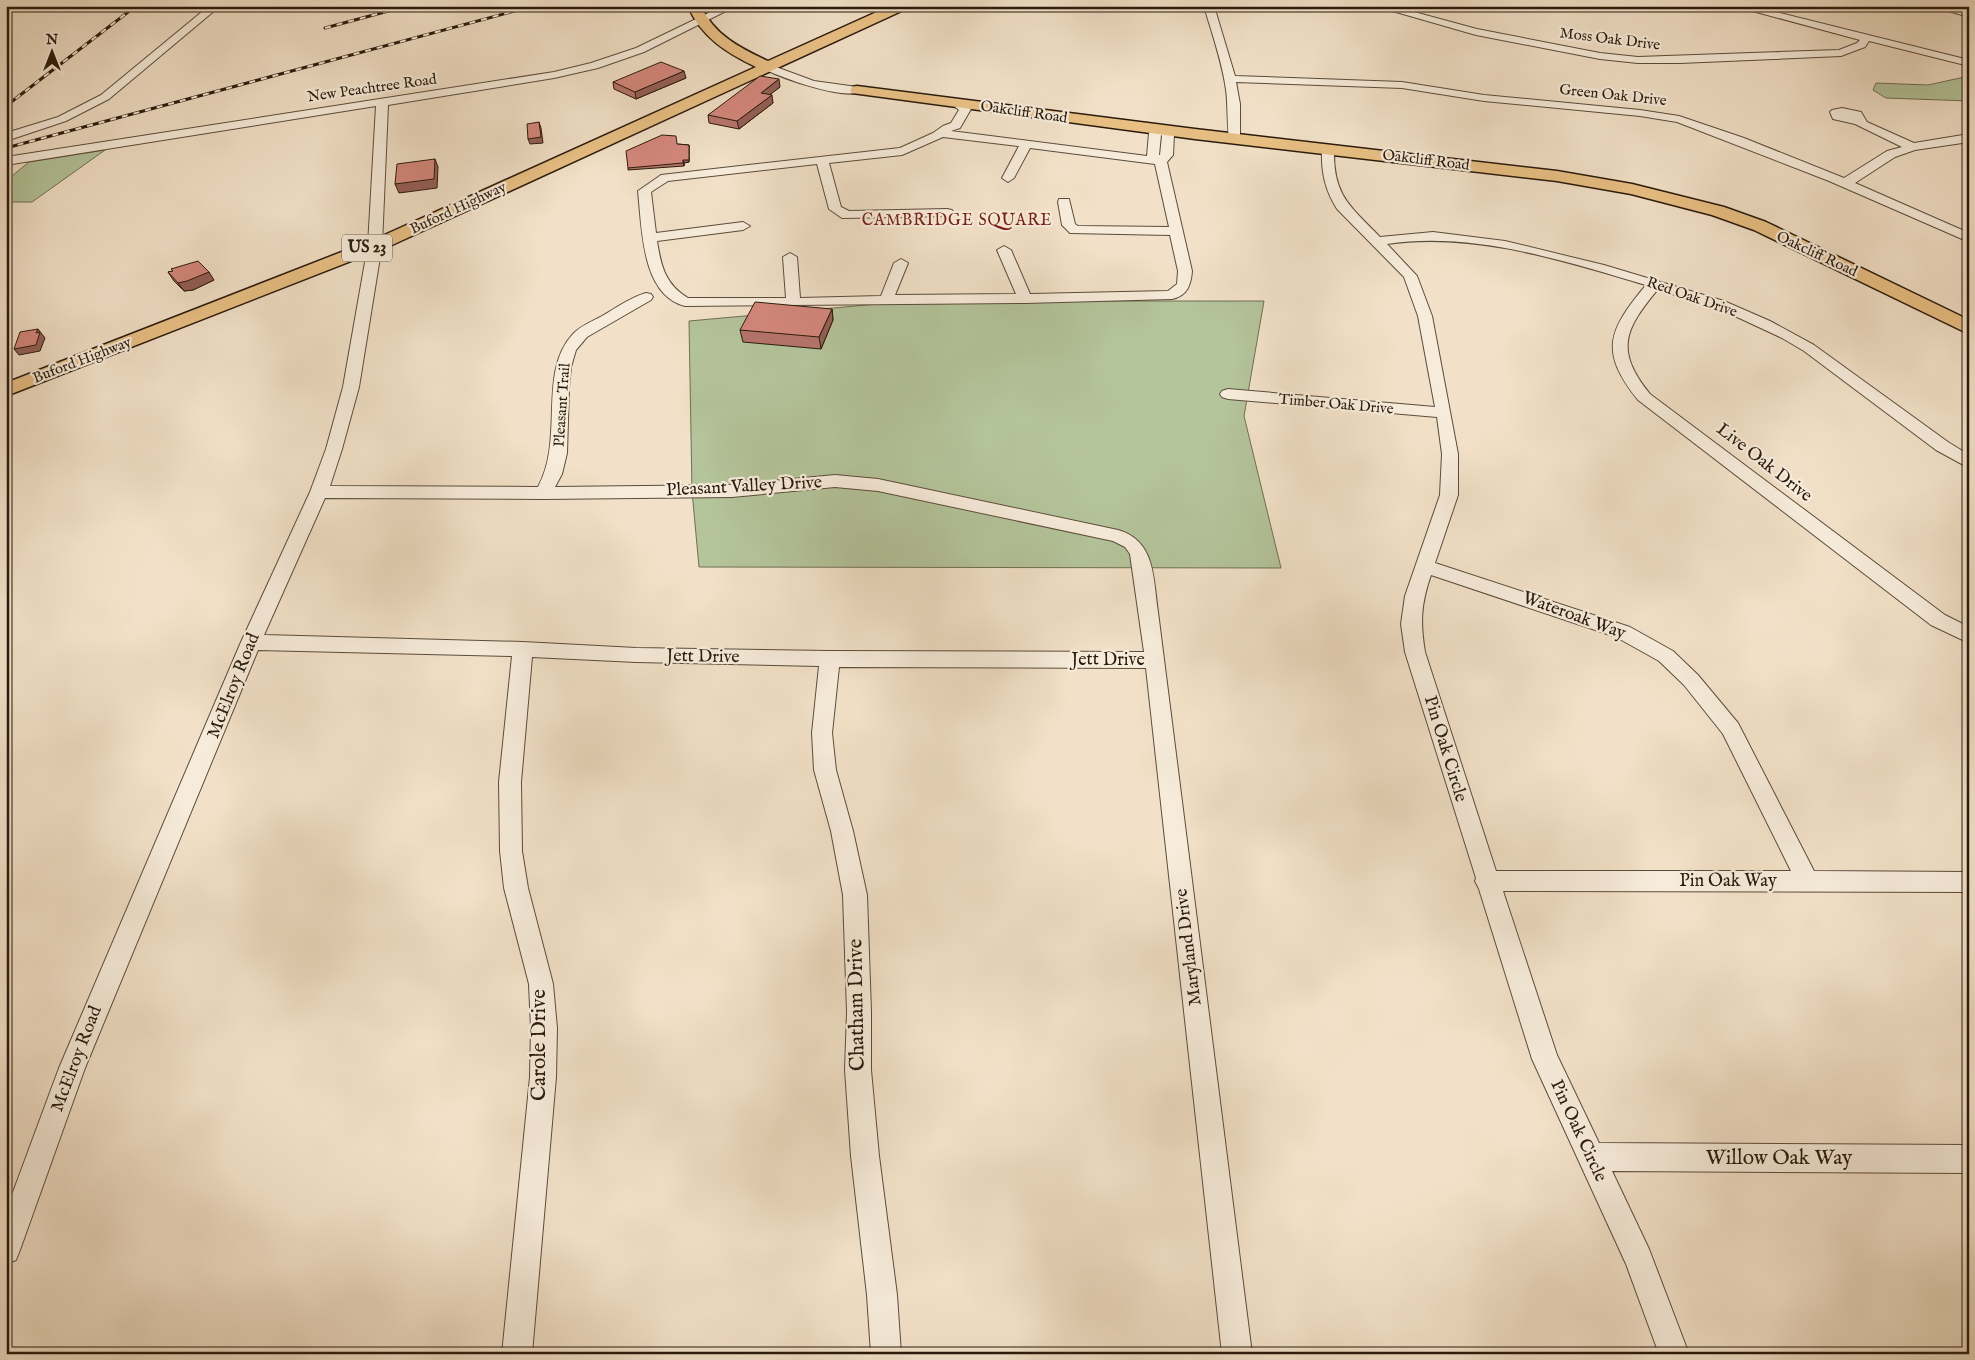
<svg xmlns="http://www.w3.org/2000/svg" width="1975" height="1360" font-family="'IM FELL English',serif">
<rect width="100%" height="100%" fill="#f2e1c8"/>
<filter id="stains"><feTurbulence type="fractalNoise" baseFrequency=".004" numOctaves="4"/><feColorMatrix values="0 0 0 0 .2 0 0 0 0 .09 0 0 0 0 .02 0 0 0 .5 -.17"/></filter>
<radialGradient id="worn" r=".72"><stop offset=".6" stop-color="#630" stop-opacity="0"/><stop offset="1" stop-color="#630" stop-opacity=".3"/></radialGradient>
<!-- green -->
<g fill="#b4c49b" stroke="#6e6f54">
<path d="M1969,76v25l-83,-3 -13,-8 3,-7 52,2z"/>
<path d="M105,150l-73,52h-26v-21l23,-19z"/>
<path d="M911,301h353l-20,115 37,152 -582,-1 -7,-76 -3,-170z"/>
</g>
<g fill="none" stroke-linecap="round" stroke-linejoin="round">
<!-- minor casing -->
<g stroke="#5b4c3b" stroke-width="2">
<g id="minor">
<path d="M209,6h11l-111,93 -43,22 -60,20v-8l52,-16 43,-22z"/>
<path d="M723,6h13l-92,46 -46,16 -44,10 -166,27 -6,140 -23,142 -17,62 -12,37 208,1c27,-49 -1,-114 35,-153 7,-8 20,-13 29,-18 14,-8 29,-19 44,-23l5,1 2,3 -2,3 -64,37 -11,13 -5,17 -2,20 -2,66 -5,21 -7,13 177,-2 103,-10 43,4 240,51c38,11 35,49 40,82l94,742h-30l-76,-686 -307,-1 -7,66 4,37 17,61 14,64 4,117v58l8,86 18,139 4,59h-30l-4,-59 -16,-139 -6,-86 2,-58 -4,-117 -12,-64 -17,-61 -2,-37 7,-67 -183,-4 -104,-5 -11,125 1,69 6,37 25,96 4,44 -1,49 -24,277h-30l28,-277 1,-49 -2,-44 -25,-96 -4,-37 -1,-69 13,-126 -254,-6 -173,418 -65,182 -4,10 -10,4v-53l53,-143 182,-426 69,-150 16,-43 17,-62 25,-142 8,-139 -370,59v-8l548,-85 37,-9 45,-15zM835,487l43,4 235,50 12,6 5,7 14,98 -314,-1 -194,-3 -113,-6 -259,-7 61,-137 218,1 189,-2z"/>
<path d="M1204,6h10l21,70 167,6 82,13 156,15 39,6 65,22 100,40 43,-27 15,-4 -47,-23 -22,-5 -3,-7 2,-2 10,-2 19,4 6,10 47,21 55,-9v8l-54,8 -20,7 -40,26 114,50v9l-140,-61 -152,-59 -37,-6 -156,-15 -82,-13 -166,-6 4,22v34l-6,4 -4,-1c-3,-6 -2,-41 -4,-51 -4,-29 -14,-56 -22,-84z"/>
<path d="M1375,6h17l85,23 123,24 38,4 201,-7 18,-7 3,-3 -126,-34h18l217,54v6l-100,-25 -4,6 -24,9 -161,7h-42l-38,-4 -124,-24z"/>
<path d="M1580,6h81l-5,3h-71z"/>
<path d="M1931,6h18l20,5v6z"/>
<path d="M768,64l46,17 43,6 6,3c-14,13 -83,-13 -99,-21l-1,-2z"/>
<path d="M961,104l10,5 -11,19 -9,3 196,25 2,-23 9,-6h8l8,8 -1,20 -6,7 25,109c-1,14 -5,25 -20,28l-147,4 -340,3c-44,-11 -43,-79 -47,-115l23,-16 239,-27 33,-15 10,-7 8,-3 8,-13 -4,-3zM1161,135l1,1 -2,19h-1zM943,137l76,9 -17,32 6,4 6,-4 16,-30 125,16 14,63 -91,-1 -3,-2 -6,-25h-10l-1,3 4,23 8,8 100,2 8,36 -1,13 -9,7 -138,3 -19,-44 -7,-4 -7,4 19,44 -121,1 13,-32 -7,-4 -7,4 -13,33 -81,2 -3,-41 -7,-4 -7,4 3,41h-98c-23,-14 -27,-32 -31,-57l86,-11 7,-4 -7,-4 -87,11 -5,-41 17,-11 149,-17 12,45 13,9 110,-2 2,-3 -2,-3 -5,-1 -98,2 -8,-4 -12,-44 73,-8z"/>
<path d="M1328,145l6,4c-1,47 16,57 46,88l53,-5 72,9 99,24 120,36 46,20 44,24 134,97 21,13v13l-33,-18 -132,-99 -22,-13 -45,-21 -79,-28c-33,40 -44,61 -8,105l295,221 24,12v16l-38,-18 -293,-225c-39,-49 -30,-69 8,-115 -82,-24 -172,-54 -259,-41l30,32 15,40 26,138v41l-23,68 195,64 43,24 25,24 40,48 76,148 155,1v20l-466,-1 54,164 42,88 370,2v28l-357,-2 37,78 40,105h-30l-33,-90 -94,-205 -53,-170 -4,-8 1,-3 -71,-226 -4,-28 4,-28 35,-101 2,-41 -5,-37 -209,-18 -6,-2 -2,-3 2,-3 6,-2 207,18 -17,-91 -14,-39 -67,-68c-12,-19 -16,-37 -15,-60zM1431,575l185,62 43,24 25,24 39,49 68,137h-295l-71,-219c-5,-30 -4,-48 6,-77z"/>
</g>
</g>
<!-- major casing -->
<g stroke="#291a0c" stroke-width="3">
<g id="major">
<path d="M688,6h13c13,29 39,42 67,55l122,-55h17l-1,3 -514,236 -386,151v-13l374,-146 376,-170c-29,-14 -55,-30 -68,-61z"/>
<path d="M857,86l338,43 362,42 75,13 92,23 42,15 203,98v14l-215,-104 -42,-15 -81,-21 -74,-13 -362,-42 -343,-46 -2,-3 2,-3z"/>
</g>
</g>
<!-- minor -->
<use href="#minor" fill="#f7ecdb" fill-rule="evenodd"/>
<!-- major -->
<use href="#major" fill="#e9c084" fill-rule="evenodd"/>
<!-- rail casing -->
<g stroke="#291a0c" stroke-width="3">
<g id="rail">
<path d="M325,28l82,-22"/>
<path d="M6,106l126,-97"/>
<path d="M6,148l527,-142"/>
</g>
</g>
<!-- rail -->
<use href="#rail" stroke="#f7ecdb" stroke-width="2" stroke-dasharray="6" stroke-linecap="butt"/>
</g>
<!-- wall -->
<g fill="#b6746b" stroke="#291a0c">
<path d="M686,78l-50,21 -22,-10 -1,-7z"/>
<path d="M780,87l-10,7 3,9 -34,26 -30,-6 -1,-8z"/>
<path d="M677,144l12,1v17l-5,1v3l-56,4v-2z"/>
<path d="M171,269l43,11 -21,10 -9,1 -10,-10 -6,-9 5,-1z"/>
<path d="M832,309l1,11 -12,29 -78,-7 -3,-12z"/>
</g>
<!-- shaded-wall -->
<g fill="#945e57" stroke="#291a0c">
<path d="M684,71l2,7 -50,21 -1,-7z"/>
<path d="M779,79l1,8 -18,14 -1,-8z"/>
<path d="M772,95l1,8 -34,26 -2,-8z"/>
<path d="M539,122l2,6 2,15 -13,1 -2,-5z"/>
<path d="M689,145v17l-5,1v3l-1,-6z"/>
<path d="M435,159l3,8 -1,21 -38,5 -4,-9z"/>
<path d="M209,272l5,8 -21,10 -9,1 -6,-8z"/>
<path d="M832,309l1,11 -12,29 -2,-12z"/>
<path d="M38,329l7,9 -5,13 -21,4 -5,-6z"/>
</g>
<!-- building -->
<g fill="#d4877c" stroke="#291a0c">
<path d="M661,62l23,9 -49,21 -22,-10z"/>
<path d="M760,76l19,3 -18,14 11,2 -35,26 -29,-6z"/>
<path d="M539,122l2,15 -13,2 -1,-15z"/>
<path d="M662,135l14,1 1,8 12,1v15h-6v3l-55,5 -2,-17z"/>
<path d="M435,159l-1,20 -39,5 2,-20z"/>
<path d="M198,261l11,11 -22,9 -9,2 -10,-11 5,-1 -2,-2z"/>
<path d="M755,302l77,7 -13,28 -79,-7z"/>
<path d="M38,329l-2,4 4,-1 -4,13 -22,4 6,-17z"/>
</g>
<g text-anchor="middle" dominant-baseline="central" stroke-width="4.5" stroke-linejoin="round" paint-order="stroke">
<!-- far-street labels -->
<g font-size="15" fill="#291a0c" stroke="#f7ecdb">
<text transform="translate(1610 39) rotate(7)">Moss Oak Drive</text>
<text transform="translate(372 88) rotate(-8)">New Peachtree Road</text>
<text transform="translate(1613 95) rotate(6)">Green Oak Drive</text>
<text transform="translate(1024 112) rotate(8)">Oakcliff Road</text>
<text transform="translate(1426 160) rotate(7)">Oakcliff Road</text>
<text transform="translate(458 208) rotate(-25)">Buford Highway</text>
<text transform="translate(1817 254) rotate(25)">Oakcliff Road</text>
<text transform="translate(1692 297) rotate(19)">Red Oak Drive</text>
<text transform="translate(82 360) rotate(-21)">Buford Highway</text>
<text transform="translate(1336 404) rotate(5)">Timber Oak Drive</text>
<text transform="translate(562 405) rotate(-86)">Pleasant Trail</text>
</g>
<!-- far-neighbourhood labels -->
<g font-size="16" letter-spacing="1" fill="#7a1f14" stroke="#f7ecdb">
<text x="957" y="221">CAMBRIDGE SQUARE</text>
</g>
<!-- shield labels -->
<rect fill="#f7ecdb" stroke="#67594a" stroke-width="1" x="342" y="234.5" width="50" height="27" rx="4"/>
<g font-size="16" font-weight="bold" fill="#291a0c">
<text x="367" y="248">US 23</text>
</g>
<!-- street labels -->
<g font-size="18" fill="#291a0c" stroke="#f7ecdb">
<text transform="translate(1764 463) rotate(38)">Live Oak Drive</text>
<text transform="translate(744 487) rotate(-3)">Pleasant Valley Drive</text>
<text transform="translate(1574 616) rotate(20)">Wateroak Way</text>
<text transform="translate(703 657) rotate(1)">Jett Drive</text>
<text x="1108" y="660">Jett Drive</text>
<text transform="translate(234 686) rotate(-68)">McElroy Road</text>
<text transform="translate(1445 749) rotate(73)">Pin Oak Circle</text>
<text x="1728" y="881">Pin Oak Way</text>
<text transform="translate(1189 947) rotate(-97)">Maryland Drive</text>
<text transform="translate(77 1059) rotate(-69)">McElroy Road</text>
<text transform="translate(1578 1131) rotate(65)">Pin Oak Circle</text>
</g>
<!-- near-street labels -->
<g font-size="21" fill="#291a0c" stroke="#f7ecdb">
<text transform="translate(857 1005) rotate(-91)">Chatham Drive</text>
<text transform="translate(539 1045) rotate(-90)">Carole Drive</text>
<text x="1779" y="1158">Willow Oak Way</text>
</g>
</g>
<!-- margin -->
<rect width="1975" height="1360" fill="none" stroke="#f2e1c8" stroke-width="25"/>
<rect x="8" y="8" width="1960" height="1345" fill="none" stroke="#291a0c" stroke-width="2.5"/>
<rect x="12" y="12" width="1950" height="1335" fill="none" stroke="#291a0c"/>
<!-- north arrow -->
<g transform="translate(52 52)" stroke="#f7ecdb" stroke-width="4" paint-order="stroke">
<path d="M0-4L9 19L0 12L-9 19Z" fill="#291a0c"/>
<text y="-8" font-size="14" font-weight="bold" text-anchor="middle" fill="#291a0c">N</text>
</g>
<rect width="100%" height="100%" filter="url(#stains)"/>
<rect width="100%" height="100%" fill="url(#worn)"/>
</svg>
